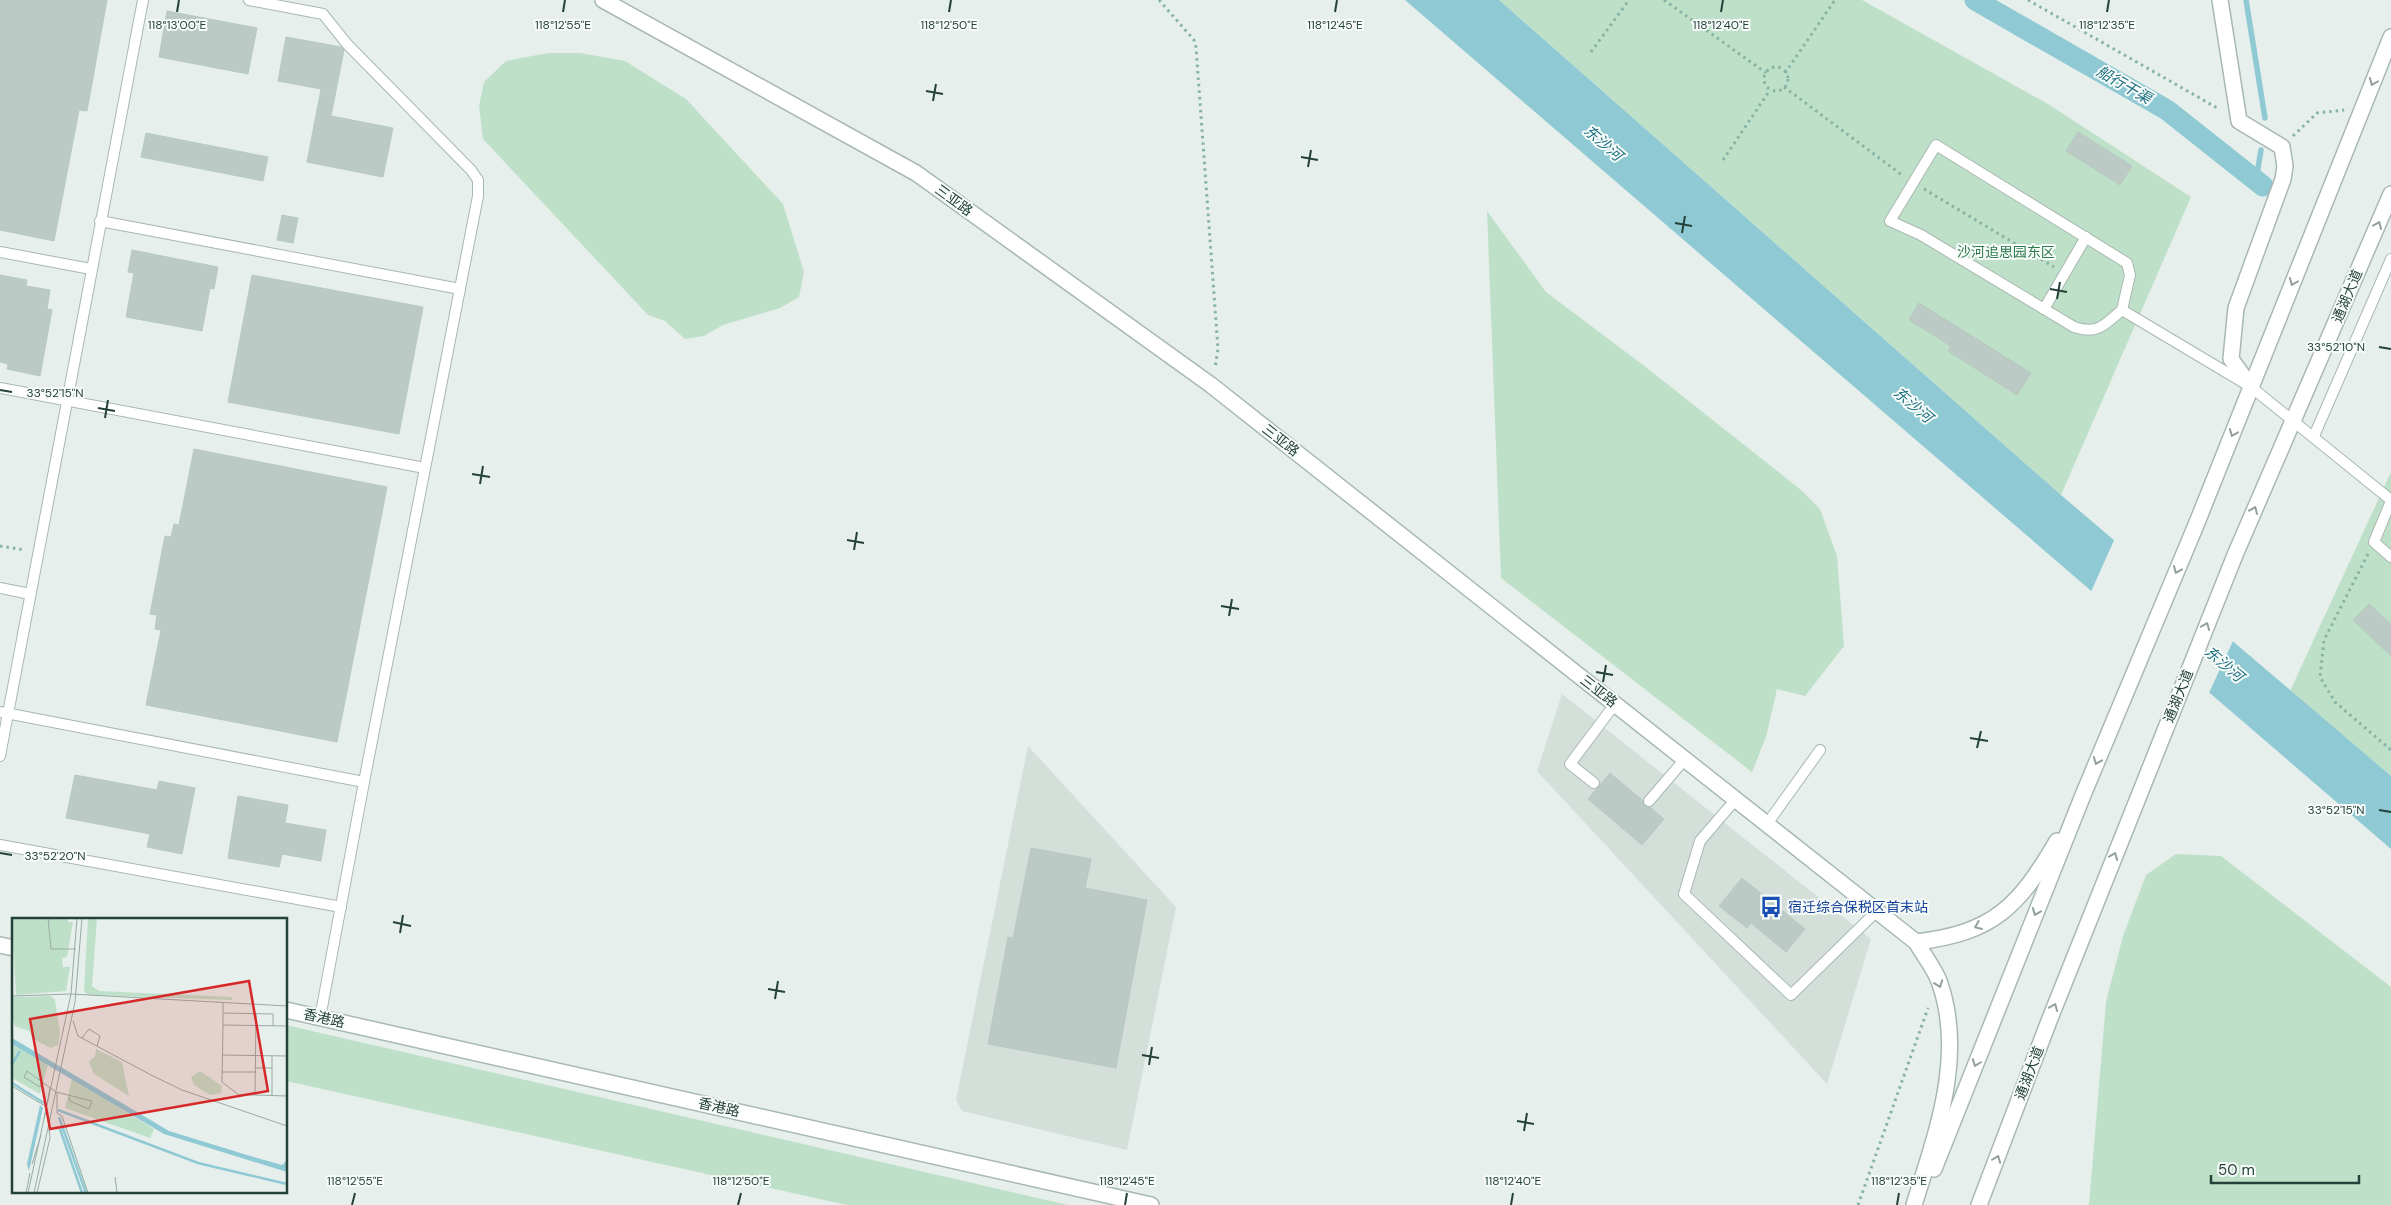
<svg xmlns="http://www.w3.org/2000/svg" width="2391" height="1205" font-family="'DM Sans','Noto Sans SC',sans-serif">
<rect width="100%" height="100%" fill="#e6efeb"/>
<!-- built -->
<g fill="#d4dfda">
<path d="M1562,694l309,245 -44,145 -290,-313z"/>
<path d="M1028,746l148,161 -49,243 -165,-39 -6,-11z"/>
</g>
<!-- green -->
<g fill="#bfe0c8">
<path d="M1499,0h363l186,104 143,93 -130,298z"/>
<path d="M548,53h32l45,8 61,38 97,105 21,68 -5,25 -19,11 -57,17 -19,11 -19,3 -20,-18 -17,-6 -165,-176 -4,-33 5,-24 22,-21z"/>
<path d="M1487,211l59,81 101,76 154,122 19,19 17,47 7,90 -39,50 -28,-7 -11,48 -14,35 -251,-194z"/>
<path d="M2391,472v304l-101,-85z"/>
<path d="M2176,854l45,2 170,131v218h-302l17,-203 17,-66 23,-61z"/>
<path d="M286,1025l782,180h-221l-561,-124z"/>
</g>
<!-- water -->
<path fill="#8ec9d4" d="M1405,0h94l562,495 330,281v73z"/>
<!-- pier -->
<path fill="#e6efeb" d="M2115,538l119,101 -26,56 -118,-101z"/>
<g fill="none" stroke-linecap="round" stroke-linejoin="round">
<!-- stream -->
<g stroke="#8ec9d4" stroke-width="5.5">
<path d="M2246,0l19,118"/>
<path d="M2256,180l5,-30"/>
</g>
<!-- canal -->
<path stroke="#8ec9d4" stroke-width="21" d="M1975,0l192,110 96,76"/>
</g>
<!-- building -->
<g fill="#bbcac4" stroke="#b8c9c2">
<path d="M0,0h107l-20,111 -8,-1 -25,131 -54,-11z"/>
<path d="M167,11l90,17 -9,46 -89,-17z"/>
<path d="M286,37l55,10 3,3 -13,66 62,12 -10,49 -76,-15 14,-73 -43,-8z"/>
<path d="M2078,132l54,34 -12,19 -54,-34z"/>
<path d="M146,133l122,24 -5,24 -122,-24z"/>
<path d="M282,215l16,3 -5,25 -16,-3z"/>
<path d="M132,250l86,17 -4,22 -4,-1 -8,43 -76,-14 8,-44 -6,-1z"/>
<path d="M0,275l27,5 -1,6 24,4 -3,19 5,1 -12,66 -33,-7 1,-5 -8,-2z"/>
<path d="M252,275l171,32 -24,127 -171,-32z"/>
<path d="M1919,303l112,70 -14,22 -69,-44 3,-5 -42,-26z"/>
<path d="M194,449l193,38 -50,255 -191,-37 15,-75 -6,-1 2,-14 -7,-1 15,-78 6,1 3,-13 5,1z"/>
<path d="M2369,604l22,20v32l-38,-36z"/>
<path d="M1610,773l32,27 3,6 6,2 13,11 -22,26 -54,-46z"/>
<path d="M75,775l82,15 2,-9 36,7 -13,66 -35,-7 3,-13 -84,-16z"/>
<path d="M238,796l50,9 -3,18 41,7 -5,31 -39,-7 -3,13 -51,-9z"/>
<path d="M1031,848l60,11 -6,29 62,12 -31,168 -128,-24 20,-107 5,1z"/>
<path d="M1742,878l63,51 -19,23 -35,-29 -4,5 -28,-22z"/>
</g>
<g fill="none" stroke-linecap="round" stroke-linejoin="round">
<!-- service casing -->
<g stroke="#a8b8b2" stroke-width="12">
<g id="service">
<path d="M249,0l74,14 24,30 124,126 7,10v16l-114,586"/>
<path d="M100,221l360,68"/>
<path d="M0,252l91,17"/>
<path d="M2044,309l42,-72"/>
<path d="M2122,310l8,-35 -3,-12 -191,-118 -46,76 31,14 153,92c24,8 30,-2 48,-17l129,77 140,113"/>
<path d="M0,388l425,80"/>
<path d="M2314,436l77,-177"/>
<path d="M2391,501l-17,41 17,15"/>
<path d="M0,588l30,6"/>
<path d="M0,712l364,70 -44,236"/>
<path d="M0,756l143,-756"/>
<path d="M1594,783l-24,-19 45,-60"/>
<path d="M1736,799l-36,42 -16,53 107,101 86,-84"/>
<path d="M1649,801l36,-42"/>
<path d="M1767,824l53,-74"/>
<path d="M0,845l341,62"/>
</g>
</g>
<!-- minor casing -->
<g stroke="#a8b8b2" stroke-width="18">
<path id="minor" d="M2220,0l19,121 43,26 3,19 -2,13 -47,129 -5,51 20,28"/>
</g>
<!-- tertiary casing -->
<g stroke="#a8b8b2" stroke-width="18">
<g id="tertiary">
<path d="M603,0l313,173 295,212 705,557c7,12 18,26 23,39 27,75 -3,152 -25,224"/>
<path d="M1916,942c78,-9 103,-36 141,-101"/>
<path d="M0,945l14,3"/>
<path d="M286,1010l865,195"/>
<path d="M1934,1169l149,-374 113,-270 195,-488"/>
<path d="M1979,1205l70,-184 186,-466 156,-361"/>
</g>
</g>
<!-- path -->
<g stroke="#86b3a5" stroke-width="3" stroke-dasharray="2.5 4" stroke-linecap="butt">
<path d="M1159,0l35,40 2,7 22,302 -3,19"/>
<path d="M1664,0l102,73"/>
<path d="M2028,0l191,109"/>
<path d="M1591,52l38,-52"/>
<circle cx="1776" cy="79" r="12"/>
<path d="M1785,73l50,-73"/>
<path d="M1784,87l118,88"/>
<path d="M2293,136l24,-23 27,-3"/>
<path d="M1723,160l47,-70"/>
<path d="M1924,189l130,78"/>
<path d="M0,546l25,4"/>
<path d="M2368,554l-44,86 -4,37 15,25 56,48"/>
<path d="M1858,1205l70,-197"/>
</g>
<!-- service -->
<use href="#service" stroke="#fff" stroke-width="10"/>
<!-- minor -->
<use href="#minor" stroke="#fff" stroke-width="15"/>
<!-- tertiary -->
<use href="#tertiary" stroke="#fff" stroke-width="15"/>
</g>
<!-- one-way arrows -->
<defs><path id="oneway-chevron" d="M-2-3.5L2.5 0L-2 3.5" fill="none" stroke-width="1.6" stroke-linecap="round" stroke-linejoin="round" transform="scale(1.25)"/></defs>
<g stroke="#92a09c">
<use href="#oneway-chevron" transform="translate(2373 82) rotate(112)"/>
<use href="#oneway-chevron" transform="translate(2378 225) rotate(-67)"/>
<use href="#oneway-chevron" transform="translate(2293 282) rotate(112)"/>
<use href="#oneway-chevron" transform="translate(2233 433) rotate(112)"/>
<use href="#oneway-chevron" transform="translate(2254 510) rotate(-67)"/>
<use href="#oneway-chevron" transform="translate(2177 570) rotate(113)"/>
<use href="#oneway-chevron" transform="translate(2206 626) rotate(-68)"/>
<use href="#oneway-chevron" transform="translate(2097 761) rotate(112)"/>
<use href="#oneway-chevron" transform="translate(2114 856) rotate(-68)"/>
<use href="#oneway-chevron" transform="translate(2036 912) rotate(112)"/>
<use href="#oneway-chevron" transform="translate(1978 926) rotate(157)"/>
<use href="#oneway-chevron" transform="translate(1939 984) rotate(70)"/>
<use href="#oneway-chevron" transform="translate(2054 1007) rotate(-68)"/>
<use href="#oneway-chevron" transform="translate(1976 1063) rotate(111)"/>
<use href="#oneway-chevron" transform="translate(1997 1159) rotate(-69)"/>
</g>
<!-- ticks -->
<path fill="none" stroke="#24423a" stroke-width="2" d="M177,12l2,-12M563,12l2,-12M949,12l2,-12M1335,12l2,-12M1721,12l2,-12M2107,12l2,-12M926,91l17,3M933,101l3,-17M1301,157l17,3M1308,167l3,-17M1675,223l17,3M1682,233l3,-17M2050,289l17,3M2057,299l3,-17M2379,347l12,2M0,390l12,2M98,408l17,3M105,418l3,-18M472,474l18,3M480,484l3,-18M847,540l17,3M854,550l3,-18M1221,606l18,3M1229,616l3,-17M1596,672l17,3M1603,682l3,-17M1970,738l18,3M1977,748l4,-17M2379,810l12,2M0,853l12,2M393,922l18,4M400,933l3,-18M768,989l17,3M775,999l3,-18M1142,1055l17,3M1149,1065l3,-18M1517,1121l17,3M1524,1131l3,-18M352,1205l3,-12M738,1205l3,-12M1125,1205l2,-12M1511,1205l2,-12M1897,1205l2,-12"/>
<!-- icons -->
<defs>
<g id="bus-bare" transform="scale(1.725)"><path d="M-5-6H5V4H4V6H2V4H-2V6H-4V4H-5ZM-3.5-4V0h7V-4ZM-3.5 1.2v1.5H-2V1.2ZM2 1.2v1.5H3.5V1.2Z" fill="#1a4fb4" stroke="#f7fbf9" stroke-width="2.5" paint-order="stroke"/></g>
</defs>
<g fill-rule="evenodd">
<use href="#bus-bare" x="1771" y="907"/>
</g>
<g text-anchor="middle" dominant-baseline="central" stroke-width="4" stroke-linejoin="round" paint-order="stroke">
<!-- street labels -->
<g font-size="14" fill="#24423a" stroke="#f7fbf9">
<text transform="translate(954 200) rotate(36)">三亚路</text>
<text transform="translate(2347 296) rotate(-67)">通湖大道</text>
<text transform="translate(1281 440) rotate(38)">三亚路</text>
<text transform="translate(1599 691) rotate(38)">三亚路</text>
<text transform="translate(2178 696) rotate(-68)">通湖大道</text>
<text transform="translate(324 1018) rotate(13)">香港路</text>
<text transform="translate(2029 1073) rotate(-69)">通湖大道</text>
<text transform="translate(719 1107) rotate(13)">香港路</text>
</g>
<!-- park labels -->
<g font-size="14" fill="#2d7a4b" stroke="#f7fbf9">
<text x="2006" y="252">沙河追思园东区</text>
</g>
<!-- transit labels -->
<g font-size="14" fill="#164399" stroke="#f7fbf9" text-anchor="start">
<text x="1788" y="907">宿迁综合保税区首末站</text>
</g>
<!-- water labels -->
<g font-size="15" font-style="italic" fill="#1c6f80" stroke="#f7fbf9">
<text transform="translate(2124 85) rotate(30)">船行干渠</text>
<text transform="translate(1603 143) rotate(41)">东沙河</text>
<text transform="translate(1913 405) rotate(40)">东沙河</text>
<text transform="translate(2224 664) rotate(40)">东沙河</text>
</g>
</g>
<!-- overview -->
<g transform="translate(12 918)">
<rect width="275" height="275" fill="#e6efeb"/>
<path d="M56,0v4h5l-6,35 -5,1 1,9h7l-4,24 -50,4 -4,-76zM76,0h9l-5,68 7,5 133,6v3l-144,-5 -4,-4zM39,78l4,4 5,33 -2,12 -7,3 -18,-9 -4,-8 -14,-5 -3,-9v-20zM0,126l36,21 -8,29 -28,-16zM84,131l26,13 7,34 -35,-22 -5,-12 6,-6zM188,153l22,15 -1,7 -11,2 -16,-10 -3,-8zM60,161l82,50 -4,9 -85,-30z" fill="#bfe0c8"/>
<path d="M0,120l157,93 88,27 25,7 4,-4 1,11 -123,-38 -152,-90zM28,187l3,3 -14,63 -2,-7z" fill="#8ec9d4"/>
<path fill="none" stroke="#8ec9d4" stroke-width="2.5" d="M0,146l8,-13M0,165l32,20M46,192l140,53 89,21M47,199l27,76M48,211l22,64"/>
<path fill="none" stroke="#98aaa4" stroke-width="1" d="M36,0l3,31h25M0,78l59,-2 216,12M211,85v22l64,1M211,95l50,1v12M244,96l-1,81 32,1M61,103l5,15 73,39 31,15 105,36M211,107l-1,57 17,13h16M70,120l7,-9 11,7 -3,10M210,137l65,1M244,150h16M210,154h34M30,166l-2,3 -16,-10 3,-6 29,21 36,9 -3,8 -19,-8 -1,-4M0,168l33,20M45,174v21l5,3 26,77M260,177v-39M32,201l6,-31M20,246l9,-29M103,259l2,16M14,275l4,-20M16,275l43,-199 6,-76M22,275l41,-191 7,-84M25,275l13,-55 -1,-8"/>
<path fill="#d62828" fill-opacity="0.15" stroke="#d62828" stroke-width="2.5" d="M237,63l19,110 -218,38 -20,-110z"/>
<rect width="275" height="275" fill="none" stroke="#24423a" stroke-width="2.5"/>
</g>
<g font-size="12" text-anchor="middle" fill="#24423a" stroke="#f7fbf9" stroke-width="4" stroke-linejoin="round" paint-order="stroke">
<text x="563" y="29">118°12'55"E</text>
<text x="949" y="29">118°12'50"E</text>
<text x="1335" y="29">118°12'45"E</text>
<text x="1721" y="29">118°12'40"E</text>
<text x="2107" y="29">118°12'35"E</text>
<text x="177" y="29">118°13'00"E</text>
<text x="2336" y="351">33°52'10"N</text>
<text x="55" y="397">33°52'15"N</text>
<text x="2336" y="814">33°52'15"N</text>
<text x="55" y="860">33°52'20"N</text>
<text x="355" y="1185">118°12'55"E</text>
<text x="741" y="1185">118°12'50"E</text>
<text x="1127" y="1185">118°12'45"E</text>
<text x="1513" y="1185">118°12'40"E</text>
<text x="1899" y="1185">118°12'35"E</text>
</g>
<!-- scale -->
<path d="M2211 1175v8h148v-8" fill="none" stroke="#24423a" stroke-width="2.5"/>
<text x="2218" y="1175" font-size="15" fill="#24423a" stroke="#f7fbf9" stroke-width="4" paint-order="stroke">50 m</text>
</svg>
